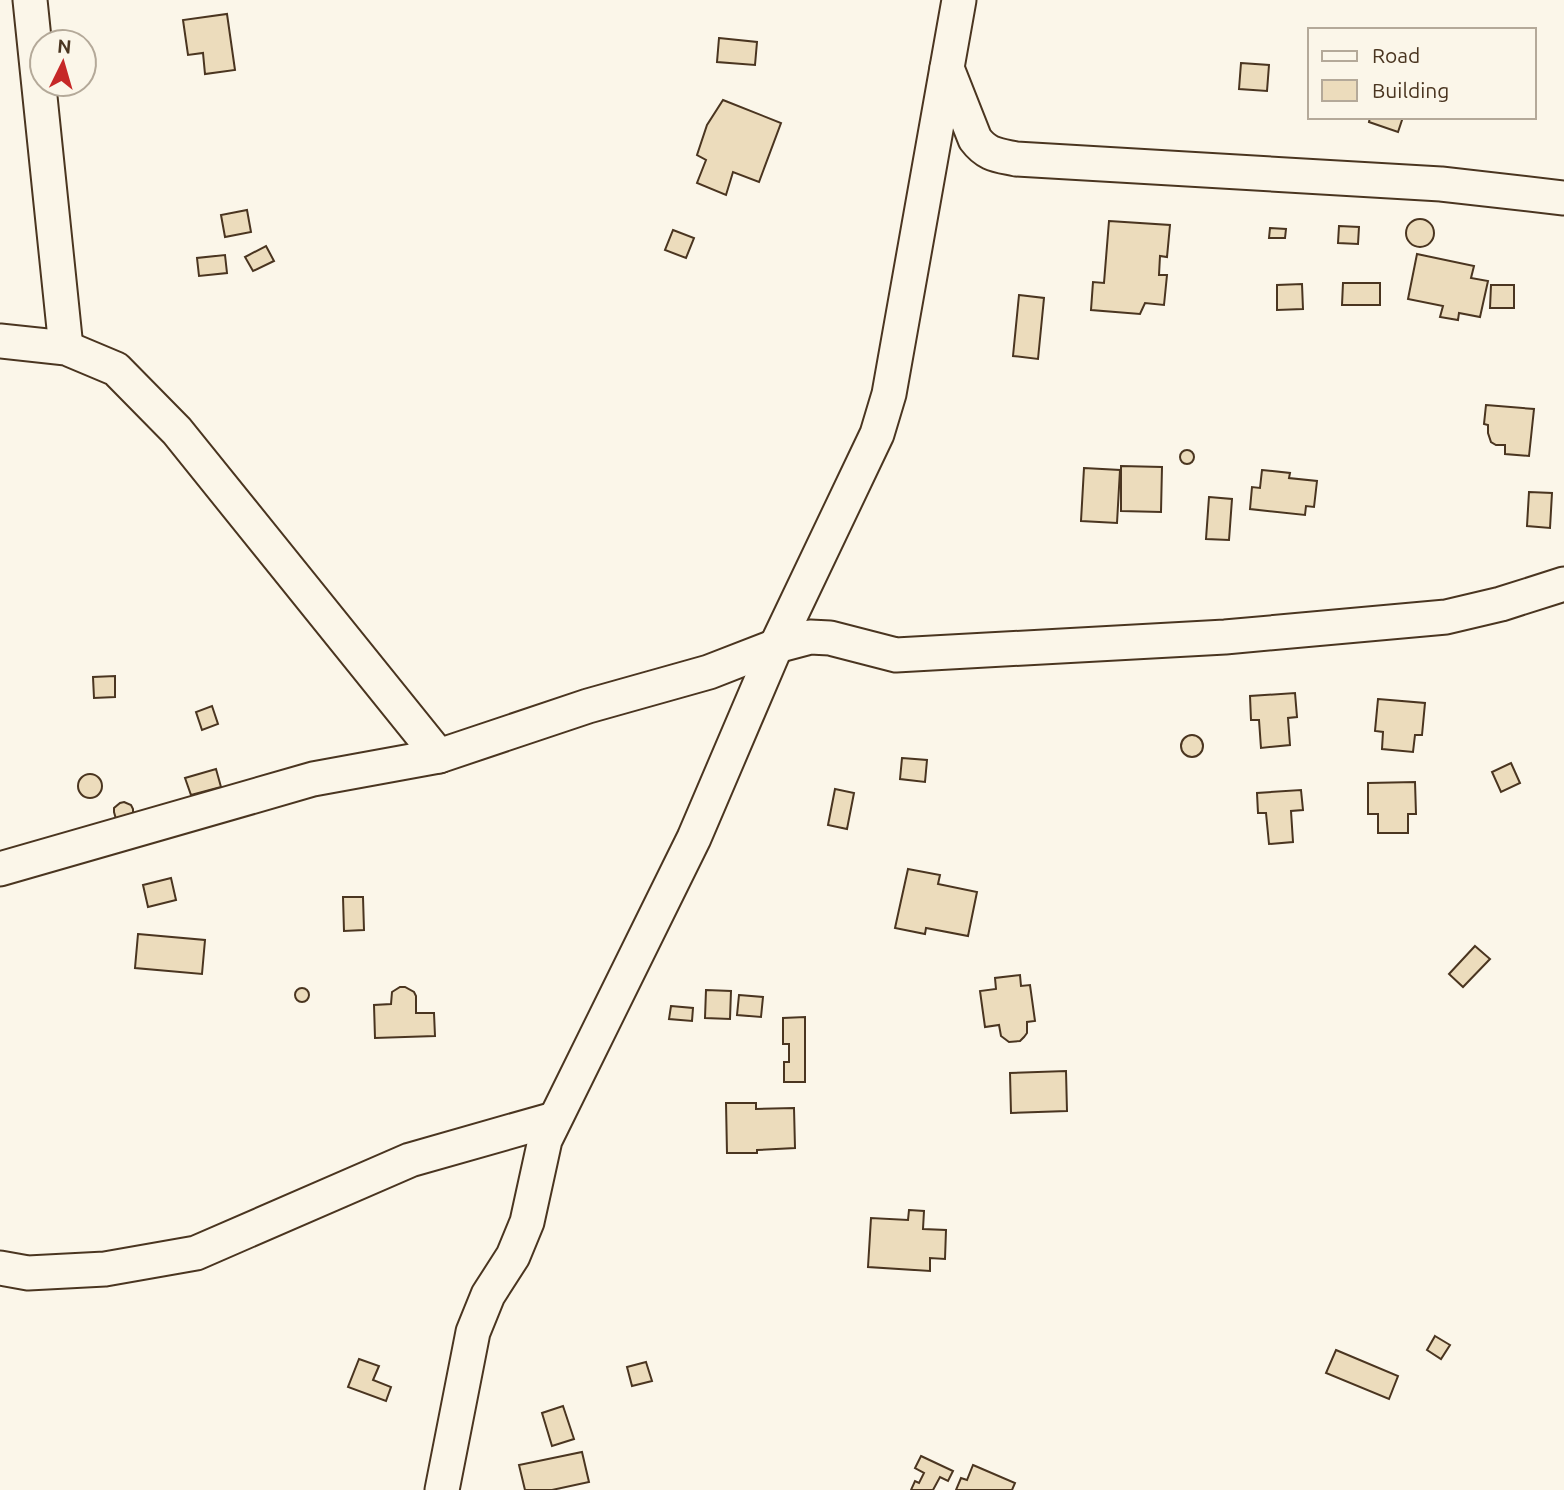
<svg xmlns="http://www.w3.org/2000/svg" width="1564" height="1490" font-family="Ubuntu,sans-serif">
<rect width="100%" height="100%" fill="#fbf6e9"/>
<!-- building -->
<g fill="#ecdcbc" stroke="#4a3520" stroke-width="2">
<path d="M227,14l8,56 -30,4 -2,-21 -15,2 -5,-35z"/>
<path d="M719,38l38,4 -2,23 -38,-3z"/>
<path d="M1241,63l28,2 -2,26 -28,-2z"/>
<path d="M723,100l58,23 -22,59 -26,-10 -7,23 -29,-12 9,-23 -9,-5 10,-30z"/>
<path d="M1370,117h33l-5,15 -29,-10z"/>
<path d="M247,210l4,22 -26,5 -4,-22z"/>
<circle cx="1420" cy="233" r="14"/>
<path d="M1109,221l61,4 -3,32 -7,-1 -1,19h8l-3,30 -19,-2 -5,11 -49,-4 2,-28 11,1z"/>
<path d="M1339,226l20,1 -1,17 -20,-1z"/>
<path d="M1270,228l16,1 -1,9h-16z"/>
<path d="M673,230l21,8 -8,20 -21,-8z"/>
<path d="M266,246l8,15 -21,10 -8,-14z"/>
<path d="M1417,254l57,12 -3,12 17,3 -8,36 -21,-4 -1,7 -18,-3 3,-11 -35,-7z"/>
<path d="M225,255l2,18 -28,3 -2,-18z"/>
<path d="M1343,283h37v22h-38z"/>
<path d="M1302,284l1,25 -26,1v-25z"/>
<path d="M1491,285h23v23h-24z"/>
<path d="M1019,295l25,3 -6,61 -25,-3z"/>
<path d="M1486,405l48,4 -5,47 -24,-2v-9h-9l-5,-3 -3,-9v-8l-4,-1z"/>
<circle cx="1187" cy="457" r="7"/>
<path d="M1121,466l41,1 -1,45 -40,-1z"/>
<path d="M1084,468l36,2 -3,53 -36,-2z"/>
<path d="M1262,470l28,3 -1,5 28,3 -3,26 -8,-1 -1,9 -55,-6 2,-22 8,1z"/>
<path d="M1529,492l23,1 -2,35 -23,-2z"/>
<path d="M1209,497l23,2 -3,41 -23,-1z"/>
<path d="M115,676v21l-21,1 -1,-21z"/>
<path d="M1295,693l2,24 -9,1 2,27 -29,3 -2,-28h-8l-1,-24z"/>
<path d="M1378,699l47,4 -3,32h-7l-2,17 -31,-3 1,-17 -8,-1z"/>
<path d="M212,706l6,18 -16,6 -6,-18z"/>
<circle cx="1192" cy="746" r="11"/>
<path d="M902,758l25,2 -2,22 -25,-3z"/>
<path d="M1511,763l9,20 -19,9 -9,-20z"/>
<path d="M216,769l5,18 -30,8 -6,-17z"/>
<circle cx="90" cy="786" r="12"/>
<path d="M1415,782l1,32h-8v19h-30v-19h-10v-31z"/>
<path d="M835,789l19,4 -7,36 -19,-4z"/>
<path d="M1301,790l2,20 -12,1 2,31 -24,2 -3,-31h-8l-1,-20z"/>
<path d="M124,802l7,3 2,4v7l-17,3 -2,-7v-4l6,-5z"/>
<path d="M908,869l32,6 -2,9 39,8 -9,44 -42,-8 -1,6 -30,-6z"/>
<path d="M171,878l5,22 -28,7 -5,-22z"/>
<path d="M343,897h20l1,33 -20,1z"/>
<path d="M138,934l67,6 -3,34 -67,-6z"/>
<path d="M1475,946l15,13 -27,28 -14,-13z"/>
<path d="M1020,975l1,11 9,-1 5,36 -8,1v11l-3,4 -4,4 -11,1 -8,-6 -2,-11 -14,2 -5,-36 16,-2 -1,-11z"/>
<path d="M400,987h5l9,5 2,4v17h18l1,23 -60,2 -1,-33 17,-1 1,-12z"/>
<circle cx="302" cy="995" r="7"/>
<path d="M706,990l25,1 -1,28 -25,-1z"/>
<path d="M739,995l24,2 -2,20 -24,-2z"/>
<path d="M671,1006l22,2 -1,13 -23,-2z"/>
<path d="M805,1017v65h-21v-20h5v-18h-6v-26z"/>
<path d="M1066,1071l1,40 -56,2 -1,-40z"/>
<path d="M726,1103h30v6l38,-1 1,40 -38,2v3h-30z"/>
<path d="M909,1210l15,1 -1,18 23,1 -1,29 -15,-1v13l-62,-4 3,-49 37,2z"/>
<path d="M1435,1336l15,9 -9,14 -14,-9z"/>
<path d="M1336,1350l62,26 -9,23 -63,-26z"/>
<path d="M359,1359l20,7 -6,14 18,7 -5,14 -38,-14z"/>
<path d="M646,1362l6,19 -20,5 -5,-19z"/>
<path d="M563,1406l11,33 -22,7 -10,-33z"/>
<path d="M582,1452l7,30 -37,8h-27l-6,-25z"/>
<path d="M921,1456l32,15 -5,10 -8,-4 -7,13h-22l4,-9 4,2 5,-10 -9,-5z"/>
<path d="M973,1465l42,18 -3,7h-56l5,-12 6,2z"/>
</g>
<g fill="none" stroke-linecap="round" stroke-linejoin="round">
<!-- minor casing -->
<g stroke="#4a3520" stroke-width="37">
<g id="minor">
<path d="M30,0l36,348"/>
<path d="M947,68l28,71c12,16 22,16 41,20l425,25 123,14"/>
<path d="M0,341l66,7 50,21 61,62 262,325"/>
<path d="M0,869l313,-90 126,-23 149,-50 121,-34 67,-26 34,-9 20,1 66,17 329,-18 221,-20 55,-13 63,-20"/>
<path d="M0,1268l28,5 77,-4 91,-16 214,-93 144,-41"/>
<path d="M442,1490l31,-158 15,-37 25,-39 14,-34 18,-82 149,-302 82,-192 101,-212 12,-40 70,-394"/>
</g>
</g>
<!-- minor -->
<use href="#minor" stroke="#fbf6e9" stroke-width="33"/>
</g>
<!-- legend -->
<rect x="1308" y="28" width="228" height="91" fill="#fbf6e9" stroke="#b4a999" stroke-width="2"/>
<rect x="1322" y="51" width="35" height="10" fill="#fbf6e9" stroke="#b4a999" stroke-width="2"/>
<text x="1372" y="63" font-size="21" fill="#4a3520">Road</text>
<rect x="1322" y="80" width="35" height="21" fill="#ecdcbc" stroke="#b4a999" stroke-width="2"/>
<text x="1372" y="98" font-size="21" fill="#4a3520">Building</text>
<!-- north arrow -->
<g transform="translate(63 63) rotate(5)"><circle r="33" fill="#fbf6e9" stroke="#b4a999" stroke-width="2"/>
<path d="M0-5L12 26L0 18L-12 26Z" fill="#c62828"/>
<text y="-10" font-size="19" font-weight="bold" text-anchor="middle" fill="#4a3520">N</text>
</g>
</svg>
